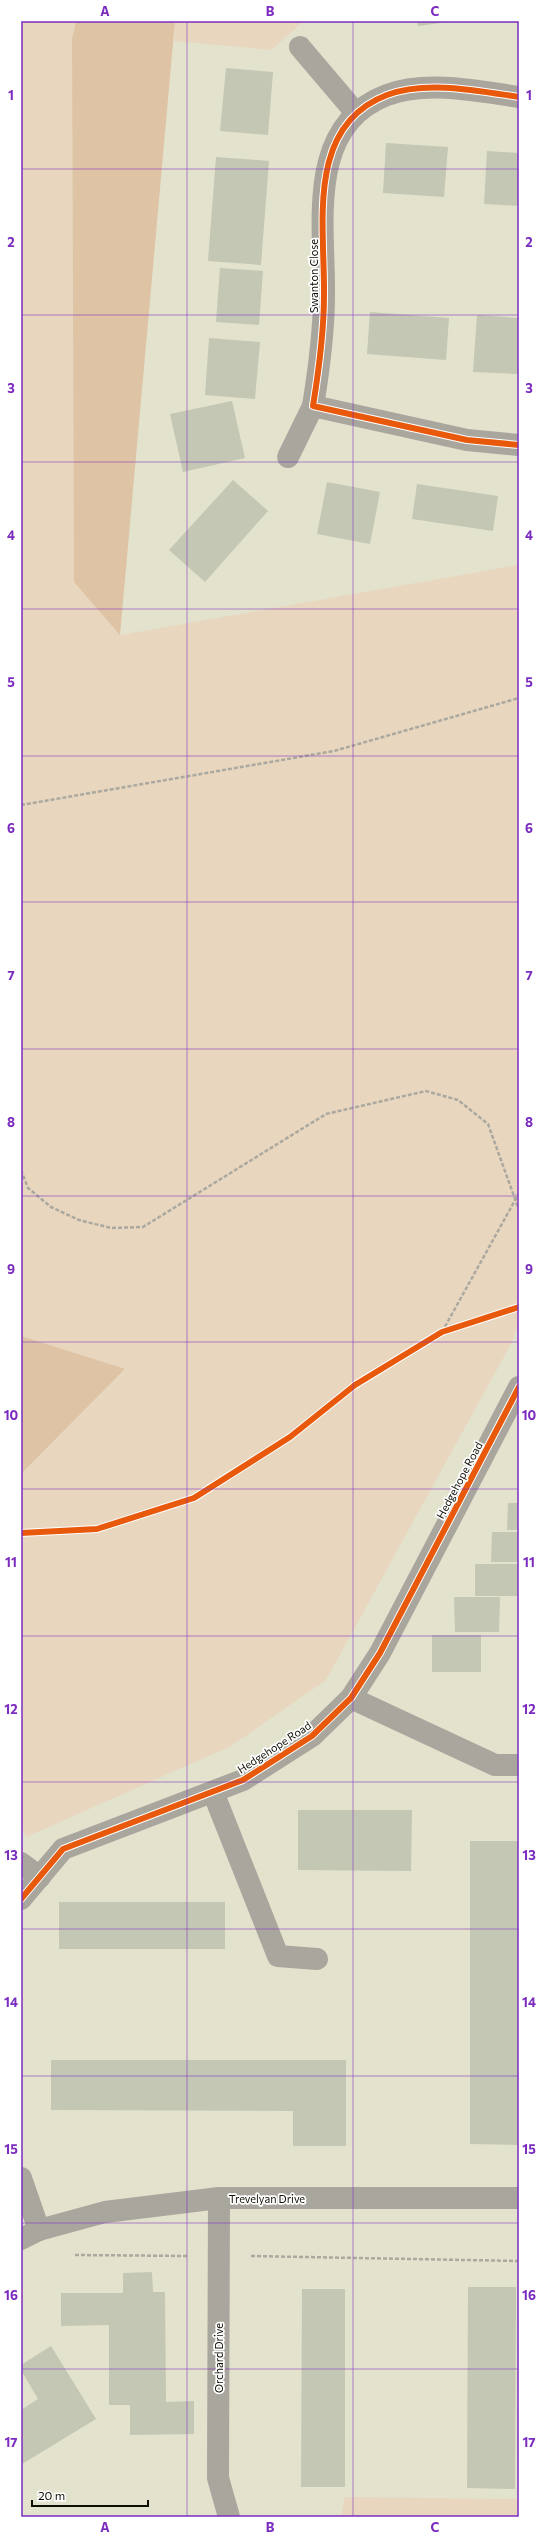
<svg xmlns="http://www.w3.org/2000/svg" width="540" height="2538" font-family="Commissioner,sans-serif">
<rect width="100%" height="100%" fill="#e3e2cd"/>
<!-- green -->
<g fill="#e8d6bf">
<path d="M21,21h55l-4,18 2,543 47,53 398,-70v757l-7,20 -186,338 -95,66 -205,91 -5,-13v-350l104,-104 -104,-34z"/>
<path d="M175,21h129l-33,29 -97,-9z"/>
<path d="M345,2497l174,2v18h-178z"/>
</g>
<!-- forest -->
<g fill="#dec3a4">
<path d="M76,21h99l-55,614 -46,-53 -2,-543z"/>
<path d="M21,1336l104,33 -104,105z"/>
</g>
<!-- building -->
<g fill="#c3c7b4">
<path d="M417,21h31v1l-30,4z"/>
<path d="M226,68l47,4 -5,63 -48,-4z"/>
<path d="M386,143l62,4 -4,50 -61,-4z"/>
<path d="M487,151l32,2v53l-35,-2z"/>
<path d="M216,157l53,4 -8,104 -53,-4z"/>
<path d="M220,268l43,3 -4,54 -43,-3z"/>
<path d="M370,312l79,6 -3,42 -79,-6z"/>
<path d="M477,315l42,3v56l-46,-2z"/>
<path d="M209,338l51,4 -5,57 -50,-4z"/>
<path d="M232,401l13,57 -62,14 -13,-58z"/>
<path d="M233,480l35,31 -63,71 -36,-32z"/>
<path d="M327,482l53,10 -10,52 -53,-10z"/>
<path d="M417,484l81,12 -5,35 -81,-12z"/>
<path d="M508,1503h11v27h-12z"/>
<path d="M492,1532h27v30h-28z"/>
<rect x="475" y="1564" width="44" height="32"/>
<path d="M454,1597h46l-1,35h-44z"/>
<rect x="432" y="1635" width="49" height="37"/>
<path d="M298,1810h114l-1,61 -113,-1z"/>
<path d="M470,1841h49v304l-49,-1z"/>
<rect x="59" y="1902" width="166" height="47"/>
<path d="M51,2060h295v86h-53v-35l-242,-1z"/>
<path d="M152,2272l1,20h12l1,110 28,-1v33l-64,1v-30h-21v-80l-48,1v-33h62v-20z"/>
<path d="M468,2287h48l-1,202 -48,-1z"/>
<path d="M302,2289h43v198h-44z"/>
<path d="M51,2346l45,73 -74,45 -1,-54 17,-11 -17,-29v-5z"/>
</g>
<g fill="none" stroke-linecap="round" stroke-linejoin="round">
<!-- path -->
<g stroke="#aba99f" stroke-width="2.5" stroke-dasharray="4 2" stroke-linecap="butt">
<path d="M21,805l313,-54 185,-53"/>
<path d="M21,1170l7,18 23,19 28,13 32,8 32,-1 183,-113 100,-23 32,9 30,24 31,86"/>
<path d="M442,1332l77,-139"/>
<path d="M75,2255l113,1"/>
<path d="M251,2256l268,5"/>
</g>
<!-- minor -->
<g stroke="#a8a69d" stroke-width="22">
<path d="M300,47l56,66"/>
<path d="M519,97c-40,-6 -93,-17 -132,-2 -82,31 -62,131 -63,200 0,38 -5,74 -11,111l154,34 52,5"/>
<path d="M288,457l25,-51"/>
<path d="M351,1698l144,67h24"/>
<path d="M213,1792l65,164 39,3"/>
<path d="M21,1863l19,14"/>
<path d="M21,1899l42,-50 180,-69 69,-44 39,-38 29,-45 139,-266"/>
<path d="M21,2178l18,52"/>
<path d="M219,2198l-1,280 11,39"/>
<path d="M21,2239l18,-9 66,-18 114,-14h300"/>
</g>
<!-- cycleway casing -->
<g stroke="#fff" stroke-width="8">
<g id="cycleway">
<path d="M519,97c-40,-6 -93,-17 -132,-2 -82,31 -62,131 -63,200 0,38 -5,74 -11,111l154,34 52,5"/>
<path d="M21,1533l76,-4 97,-31 96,-61 65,-52 87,-53 77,-25"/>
<path d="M21,1899l42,-50 180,-69 69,-44 39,-38 29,-45 139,-266"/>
</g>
</g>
<!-- cycleway -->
<use href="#cycleway" stroke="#e8590c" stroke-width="6"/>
</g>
<!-- grid -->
<path fill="none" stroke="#7b2cbf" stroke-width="1" stroke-opacity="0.55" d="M187,21v2496M353,21v2496M21,169h498M21,315h498M21,462h498M21,609h498M21,756h498M21,902h498M21,1049h498M21,1196h498M21,1342h498M21,1489h498M21,1636h498M21,1782h498M21,1929h498M21,2076h498M21,2223h498M21,2369h498"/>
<g text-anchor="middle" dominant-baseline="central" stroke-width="3.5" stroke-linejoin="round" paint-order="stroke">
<!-- street labels -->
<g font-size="11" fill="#0e0e03" stroke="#fff">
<text transform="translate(313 276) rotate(-90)">Swanton Close</text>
<text transform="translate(459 1480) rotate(-62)">Hedgehope Road</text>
<text transform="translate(274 1747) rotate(-33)">Hedgehope Road</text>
<text x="267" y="2198">Trevelyan Drive</text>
<text transform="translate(218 2358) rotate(-90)">Orchard Drive</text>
</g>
</g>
<!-- border -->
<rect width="540" height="2538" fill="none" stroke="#ffffff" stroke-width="44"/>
<!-- scale -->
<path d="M32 2500v6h116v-6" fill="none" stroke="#0e0e03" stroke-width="2"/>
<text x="38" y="2500" font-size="12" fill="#0e0e03" stroke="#ffffff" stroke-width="3" paint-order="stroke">20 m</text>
<rect x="22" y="22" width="496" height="2494" fill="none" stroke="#7b2cbf" stroke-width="1.5"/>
<g font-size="13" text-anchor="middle" font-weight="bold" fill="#7b2cbf">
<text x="105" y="16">A</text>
<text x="270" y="16">B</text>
<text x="435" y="16">C</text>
<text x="11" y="100">1</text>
<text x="529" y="100">1</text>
<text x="11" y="247">2</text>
<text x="529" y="247">2</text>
<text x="11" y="393">3</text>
<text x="529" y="393">3</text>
<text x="11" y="540">4</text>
<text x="529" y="540">4</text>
<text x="11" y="687">5</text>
<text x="529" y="687">5</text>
<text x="11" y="833">6</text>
<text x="529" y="833">6</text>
<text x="11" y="980">7</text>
<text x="529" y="980">7</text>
<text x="11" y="1127">8</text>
<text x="529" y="1127">8</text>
<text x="11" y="1274">9</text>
<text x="529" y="1274">9</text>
<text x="11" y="1420">10</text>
<text x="529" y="1420">10</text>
<text x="11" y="1567">11</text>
<text x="529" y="1567">11</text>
<text x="11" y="1714">12</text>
<text x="529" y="1714">12</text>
<text x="11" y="1860">13</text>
<text x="529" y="1860">13</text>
<text x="11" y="2007">14</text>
<text x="529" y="2007">14</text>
<text x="11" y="2154">15</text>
<text x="529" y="2154">15</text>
<text x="11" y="2300">16</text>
<text x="529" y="2300">16</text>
<text x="11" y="2447">17</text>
<text x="529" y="2447">17</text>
<text x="105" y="2532">A</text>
<text x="270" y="2532">B</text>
<text x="435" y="2532">C</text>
</g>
</svg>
